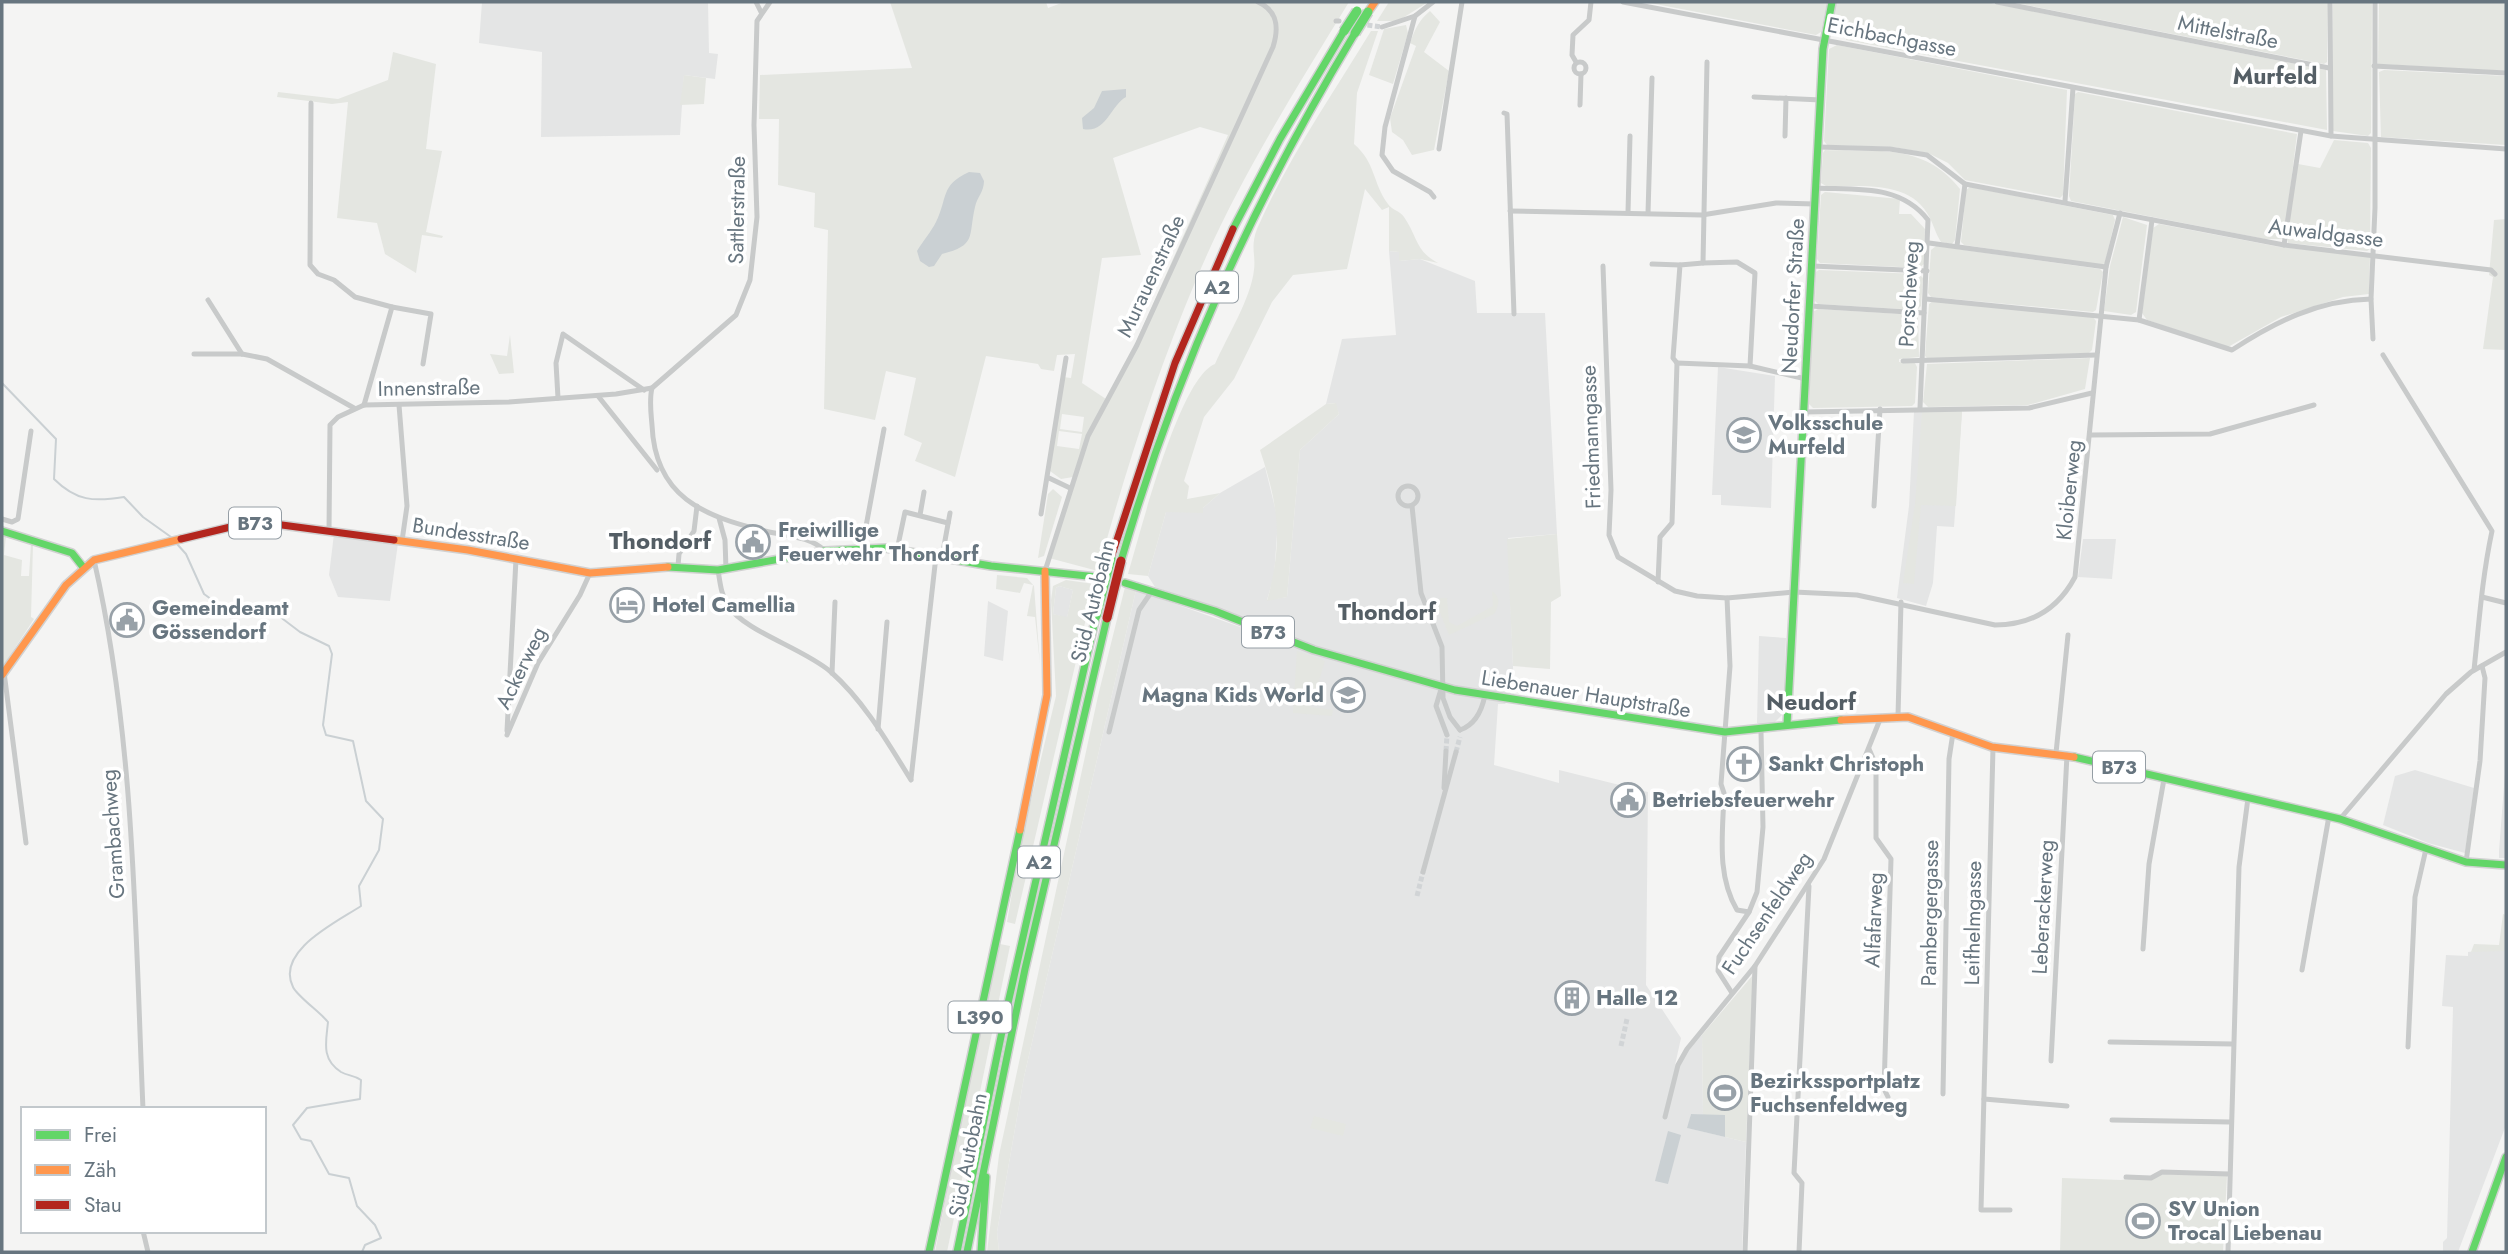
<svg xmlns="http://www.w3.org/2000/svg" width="2508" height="1254" font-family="Jost,sans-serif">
<rect width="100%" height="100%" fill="#f4f4f3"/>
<!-- built -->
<g fill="#e4e5e5">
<path d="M482,2h226l1,51 9,1 -3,25 -31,-4 -4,60 -139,2 1,-85 -63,-9z"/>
<path d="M1389,251l10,1v9l21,-2 55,22 2,32h68l12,221 -49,4 6,155 -9,11h-7l-4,61 65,18v-13l89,22 -2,193 35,53 -6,27 27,-30 1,80 -12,-1 -3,14 58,14 -4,110h-743l-2,-20 27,-155 112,-487 124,44 1,-10 -106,-37 -7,-11 18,-64 37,-4 17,-15 45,-26 13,53 -4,56 -7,24 20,-3 13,-147 39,-36 -4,-11 -9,1 16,-65 54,-4z"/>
<path d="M1718,367l57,9 -4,132 -50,-3v-10h-9z"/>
<path d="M1962,411l-8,116 -17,-1 -4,57 -7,23 -29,-8 12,-92 5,-94z"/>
<path d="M334,534l64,9 -8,58 -52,-4 -9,-22z"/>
<path d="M2083,539h33l-4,40 -34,-2z"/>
<path d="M1059,586l14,4 -6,28 -14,-4 3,-26z"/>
<path d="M988,601l20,10 -5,50 -19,-5z"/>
<path d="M1759,636l27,2 -3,76 -9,9 -10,4 -7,-4z"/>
<path d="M2506,760v98h-7v-7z"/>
<path d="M2415,770l59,18 -9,65 -37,-10 -45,-18 12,-49z"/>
<path d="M2486,950l20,1v174l-48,127h-15v-10l4,-4 6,-231 -11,-1 4,-51 22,1v-4z"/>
</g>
<!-- green -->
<g fill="#e4e6e1" fill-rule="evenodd">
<path d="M890,2h156l2,6 16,-6h285c-55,90 -112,180 -153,278 -40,95 -71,192 -98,291l-49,-13 24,-81 -12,2 -11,-8 13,-94 8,1 4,-24 -18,1 -3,16 -13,-2 -3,-5 -52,-8 -31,121 -40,-16 7,-18 -18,-8 12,-57 -30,-7 -11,49 -51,-11 4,-179 -14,-3 1,-34 -37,-8 1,-66h-20l1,-44 152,-7zM1200,127l28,8 -103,232 -19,32 -24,-16 20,-125 39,-3 -28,-97zM1062,414l22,3 -2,15 -22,-3zM1059,431l23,3 -3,15 -22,-3z"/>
<path d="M1389,2h39l-30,19h-21z"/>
<path d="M1645,2h182l-6,30 -5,3z"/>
<path d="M1836,2h150l340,68 1,60 -481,-90 3,-20 -16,-4z"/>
<path d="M2011,2h317l-1,60 -3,2z"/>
<path d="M2333,2h39l-1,131 -3,3 -35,-5z"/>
<path d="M2379,2h127v69l-128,-7z"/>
<path d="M1430,11l10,11 -16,30 25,19 -15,79 -22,5 -9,-15 -11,-8 -2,-14 26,-72 -6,-3c5,-14 9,-23 20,-32z"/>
<path d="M1406,25l2,8 -15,51 -24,-9 15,-46z"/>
<path d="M1371,31h7l-21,62 -3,51c22,19 18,38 34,60 4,6 12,7 16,13 14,20 11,34 34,46l-18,-4 -21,2v-9l-10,-1v-44l-7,3 -17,-21 -18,80 -54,6 -21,27 -38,77 -30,38 -20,64 5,5 -2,13 33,-6 -17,15v5l-37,-1 -18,64 -20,-2c12,-40 51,-196 87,-210 12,-27 36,-66 39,-94 2,-15 -4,-23 3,-41 30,-69 75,-134 114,-198z"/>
<path d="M1837,45l230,45 -4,105 -3,3 -95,-18 -17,-17 -20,-10 -35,-6 -66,-2 -3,-4 5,-92z"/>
<path d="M393,52l43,12 -10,85 16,2 -16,81 17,4 -1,2 -20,-3 -6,38 -31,-19 -8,-31 -40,-5 11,-116 -16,2 -55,-7 1,-5 60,7 50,-19z"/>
<path d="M2384,70l122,6v69l-125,-8 -2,-65z"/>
<path d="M684,75l22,3 -2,26 -24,1z"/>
<path d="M2078,92l219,42 -13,105h-19l-194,-38 -2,-5 6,-102z"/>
<path d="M2334,140l34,3 3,5 -1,101 -3,2 -79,-8 -1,-7 11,-72 22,4z"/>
<path d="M1825,150c53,2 99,-7 135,39l-5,51 -3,4 -11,-2c-6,-9 -8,-20 -14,-29 -20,-33 -68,-26 -101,-27l-5,-3 2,-30z"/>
<path d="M1970,187l143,28 2,5 -10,43 -3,2 -138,-20 -3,-3 5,-52z"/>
<path d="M1825,192l75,7 -1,15h12l14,15 -1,35 -5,4 -99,-5 -3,-4 4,-64z"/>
<path d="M2123,217l24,8 -11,87 -5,3 -27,-4 6,-45z"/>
<path d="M2506,219v131l-23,-1 10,-72 -4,-2 5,-55z"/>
<path d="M2159,224l121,23 90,9 -1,38 -26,3 -62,20 -53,30 -81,-27 -5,-7 11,-85z"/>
<path d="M1936,246l164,23 3,3 -7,38 -3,2 -162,-15 -3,-4 3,-43z"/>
<path d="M1819,270l100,4 4,4 -2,28 -4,4 -99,-6 -3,-3 1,-29z"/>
<path d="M1933,301l160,16 3,4 -4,29 -3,3 -161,6 -3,-3 4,-52z"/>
<path d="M1818,309l100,6 1,42 -20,2v3l16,1 2,4 -2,36 -3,3 -99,2 -4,-4 4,-92z"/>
<path d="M510,335l4,38 -15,1 -9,-20 17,2z"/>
<path d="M2090,358l-5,31 -57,16 -100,2 -5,-5 4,-38z"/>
<path d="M1336,403l3,11 -39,36 -13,147 -20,4c16,-59 12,-94 -7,-151l66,-46z"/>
<path d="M1962,411l-6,95 -35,-1 -7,79 -11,-1 12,-79 7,-92z"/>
<path d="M1053,489l9,8 -18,59 -6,2 10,-64z"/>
<path d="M2,534l4,2 -2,19 18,5 -1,16h8l2,-32 2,1 -2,72 3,2 -31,47z"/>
<path d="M1557,534l4,62 -10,6 -1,67 -37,-3 -6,-127z"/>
<path d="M997,575l30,3 7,8 6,78 -5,-47 -8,-1 6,-31 -9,-2 -4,10 -24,-4z"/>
<path d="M1066,580l28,4 -79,340 -8,-2 13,-76 36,-150 -5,-96 2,-14zM1059,586l14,4 -6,27 -14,-3 3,-26z"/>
<path d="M1125,587l11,3 -112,487 -27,155 2,20h-12l12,-97 99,-459z"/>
<path d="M1492,591c9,6 7,15 2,23l-45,21 -12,-30 3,-7h7l2,24 8,4 36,-20z"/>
<path d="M1297,651l28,10 -7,23 2,5 -10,18 23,3 -1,6 -39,-3z"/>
<path d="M2503,914l3,1v36l-35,1 3,-8 25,1z"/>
<path d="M1000,944l10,2 -63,306h-12l44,-222z"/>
<path d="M1753,975l-7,167 -21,-5v-22h-22l-1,-80z"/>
<path d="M1314,1116l32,8 -3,12 -33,-8z"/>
<path d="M2167,1174l60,2 -4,76h-163l2,-74 59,2z"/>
</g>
<!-- water -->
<g fill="#cad0d3">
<path d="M1126,89v8c-15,8 -20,37 -43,32l-1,-11 12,-10 8,-17z"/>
<path d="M969,172l11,1 4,8c0,11 -7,16 -9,26 -7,30 2,38 -33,47l-8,12 -5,1 -9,-6 -3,-10c6,-10 14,-19 19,-29 12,-24 4,-37 33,-50z"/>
<path d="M1691,1114l34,1v22l-38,-9z"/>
<path d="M1668,1131l13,4 -13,49 -13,-3z"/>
</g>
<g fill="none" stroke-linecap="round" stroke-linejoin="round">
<!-- stream -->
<g stroke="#cad0d3" stroke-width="2">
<path d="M2,383l54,56 -2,40c22,22 40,23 70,18l19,20 28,20"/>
<path d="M177,544l9,10 18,40 18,13 53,6 25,19 29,14 3,8 -9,71 3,10 27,6 13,60 17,18 -4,31 -20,36 2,20c-24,16 -86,45 -68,81 4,9 28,26 35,35 -2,20 -7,37 13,50 7,4 13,3 20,8l-1,19 -53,9 -14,17 8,14 10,2 18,33 20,4 8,28 18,19 6,13 -16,7 -3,7"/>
</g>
<!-- street-tunnel -->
<g stroke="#d1d4d6" stroke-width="5" stroke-dasharray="5 2.5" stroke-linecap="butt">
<path d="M1360,24l22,3"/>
<path d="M1446,751l1,-16"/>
<path d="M1456,752l4,-15"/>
<path d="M1417,896l6,-24"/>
<path d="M1621,1046l6,-27"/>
</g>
<!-- fast casing -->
<g stroke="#d1d1d1" stroke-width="10">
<g id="fast">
<path d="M1233,229l47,-90 64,-108"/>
<path d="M2,531l70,22 11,14"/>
<path d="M1121,561c56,-193 131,-356 234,-528"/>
<path d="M668,567l50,3 107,-19 61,-3 105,18 106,11"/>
<path d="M1125,583l90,28 99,39 141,40 270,42 116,-12"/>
<path d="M1787,725l36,-676 9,-47"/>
<path d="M2074,757l266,62 126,43 40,3"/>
<path d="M929,1252l91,-422"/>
<path d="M957,1252l49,-240 90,-396"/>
<path d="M967,1252l58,-283 82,-351"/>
<path d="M981,1252l5,-75"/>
<path d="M2472,1252l34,-95"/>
</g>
</g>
<!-- slow casing -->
<g stroke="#d1d1d1" stroke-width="10">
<g id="slow">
<path d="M1368,12l7,-10"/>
<path d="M394,540l74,10 122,23 78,-6"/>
<path d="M2,675l64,-90 28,-25 87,-21"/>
<path d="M1841,720l67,-3 84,30 82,10"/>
<path d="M1020,830l27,-135 -2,-124"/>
</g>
</g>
<!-- jam casing -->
<g stroke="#d1d1d1" stroke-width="10">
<g id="jam">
<path d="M181,539l66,-16h20l127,17"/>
<path d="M1111,558l64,-195 58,-134"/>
</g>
</g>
<!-- street -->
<g stroke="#c8caca" stroke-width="5">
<path d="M756,2l5,10"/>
<path d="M770,2l-13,19 -3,104 3,92 -7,63 -14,35 -84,73c-3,12 -1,25 0,37 3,72 51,91 113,106 20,5 45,5 60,20"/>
<path d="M1623,2l708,134 175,13"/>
<path d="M1997,2l332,66"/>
<path d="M2330,2l1,134"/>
<path d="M1415,16l-30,111 -3,28 11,16 37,21 4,5"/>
<path d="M1336,21h3"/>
<path d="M1382,27l33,-11 18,-14"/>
<circle cx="1580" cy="68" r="6"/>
<path d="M1576,62l-4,-7 1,-20 16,-15 2,-18"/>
<path d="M2374,66l132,7"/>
<path d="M1754,97l67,3"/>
<path d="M311,103l-1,162 8,9 16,6 21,17 37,10 -28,98"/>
<path d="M1580,105l1,-31"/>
<path d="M1504,113l3,1 7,200"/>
<path d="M1785,136l1,-38"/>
<path d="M1818,147l72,2 37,6 38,29 319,61 207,25 4,4"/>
<path d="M1439,149l23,-147"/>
<path d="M1815,188c42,2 85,-4 113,32l-8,188"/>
<path d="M2065,201l8,-113"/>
<path d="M1510,211l192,4 74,-12 39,1"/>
<path d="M1628,212l2,-76"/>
<path d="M1648,213l4,-135"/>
<path d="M1929,243l177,24"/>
<path d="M2284,245l17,-114"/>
<path d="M1957,246l8,-62"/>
<path d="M1703,263l34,-1 18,11 -5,93"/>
<path d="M1652,264l28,1"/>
<path d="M1603,266l8,224 -2,45 9,22 57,34 22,5 30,2 67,-6 63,3 138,30c36,0 63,-16 80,-48l31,-310 14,-54"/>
<path d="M1812,266l115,5"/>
<path d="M1926,299l213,21 93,30c43,-28 86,-50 139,-51l2,40"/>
<path d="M2371,299l4,-91v-206"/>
<path d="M208,300l34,54"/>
<path d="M1810,306l114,7"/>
<path d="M392,307l39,7 -8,50"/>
<path d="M2139,320l13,-100"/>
<path d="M194,354h48l25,5 87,49"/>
<path d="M2383,355l109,176c-10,47 -13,92 -18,139"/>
<path d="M1903,361l193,-6"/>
<path d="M1677,363l-4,-5 7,-93 23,-2 4,-201"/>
<path d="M598,396l59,74"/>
<path d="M558,398l-2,-35 7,-29 81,56"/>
<path d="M399,405l8,101 -5,35"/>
<path d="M1804,412l225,-4 63,-15"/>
<path d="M2091,435l119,-1 104,-29"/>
<path d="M1049,478l21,10"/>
<circle cx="1408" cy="496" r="10"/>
<path d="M1412,506l9,87 21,54 1,51 7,19 10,13"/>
<path d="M1874,506l6,-97"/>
<path d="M1041,514l25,-156"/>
<path d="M920,515l4,-23"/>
<path d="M719,518l6,22 1,29"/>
<path d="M2,519l10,3 6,-3 13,-88"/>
<path d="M329,531l1,-106 8,-8 26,-12 145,-3 107,-8 36,-6"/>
<path d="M862,548l22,-119"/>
<path d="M897,550l8,-38 43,11"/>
<path d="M942,557l8,-44"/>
<path d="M94,560c41,179 41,366 49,549"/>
<path d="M678,566l1,-12 15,-23 3,-25"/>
<path d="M718,570c2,12 3,25 10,36 18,26 75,42 103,66 33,29 57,71 80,108"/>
<path d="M1045,571l43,-135 49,-91 136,-298c6,-19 5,-36 -15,-45"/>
<path d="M1658,582l2,-45 12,-14 5,-160 73,3 56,13"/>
<path d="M2482,597l24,6"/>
<path d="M1727,598l3,68 -9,118 3,9c-1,40 -8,81 13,117l12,2"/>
<path d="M4,672l22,171"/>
<path d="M832,673l3,-71"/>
<path d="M1442,686l-6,20 11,29"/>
<path d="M1898,716l3,-114"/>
<path d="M878,729l9,-107"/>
<path d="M1460,730c15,-5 22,-20 25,-35"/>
<path d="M507,731l9,-172"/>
<path d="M1109,732l30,-122 13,-19"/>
<path d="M507,735l31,-72 42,-68 10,-22"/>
<path d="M1993,748l-12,462h29"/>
<path d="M1869,749l7,16v73l15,21 -7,230 4,8"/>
<path d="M2056,753l12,-118"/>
<path d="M911,779l25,-223"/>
<path d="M1444,788l2,-37"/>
<path d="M2340,819l106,-125 25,-22 35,-20"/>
<path d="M2466,862l14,-101 5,-83 -3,-12"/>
<path d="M1423,872l33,-120"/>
<path d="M2143,949l6,-85 15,-85"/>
<path d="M2302,970l27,-154"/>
<path d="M1732,993l-14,-22 1,-14 30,-45 8,-20 6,-65 -2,-96"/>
<path d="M2110,1042l123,2"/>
<path d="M2408,1047l7,-150 11,-48"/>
<path d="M2051,1061l16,-306"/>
<path d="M1943,1094l6,-335 4,-26"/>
<path d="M1984,1099l83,7"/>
<path d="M1665,1117l13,-52 9,-16 68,-83 69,-107 57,-142"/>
<path d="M2112,1120l118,2"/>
<path d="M2126,1177l25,1 11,-6 67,2"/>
<path d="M143,1231l5,21"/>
<path d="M1745,1252l10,-286"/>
<path d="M1799,1252l3,-69 -8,-10 15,-287"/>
<path d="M2228,1252l11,-385 9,-69"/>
</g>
<!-- fast -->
<use href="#fast" stroke="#63d668" stroke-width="7"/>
<!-- slow -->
<use href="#slow" stroke="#ff974d" stroke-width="7"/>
<!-- jam -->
<use href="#jam" stroke="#b3261e" stroke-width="7"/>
<!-- fast-bridge casing -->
<g stroke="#d0d1d1" stroke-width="12" stroke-linecap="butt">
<g id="fast-bridge">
<path d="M1344,31l13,-20"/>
<path d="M1355,33l13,-21"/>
<path d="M1096,616l15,-58"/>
</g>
</g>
<!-- jam-bridge casing -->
<g stroke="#d0d1d1" stroke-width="12" stroke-linecap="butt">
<path id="jam-bridge" d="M1107,618l14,-57"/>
</g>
<!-- fast-bridge -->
<use href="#fast-bridge" stroke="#63d668" stroke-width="9"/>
<!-- jam-bridge -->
<use href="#jam-bridge" stroke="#b3261e" stroke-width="9"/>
</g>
<!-- icons -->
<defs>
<g id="school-ring" transform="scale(1.75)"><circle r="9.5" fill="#fff" stroke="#98a1a8" stroke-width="1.5"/><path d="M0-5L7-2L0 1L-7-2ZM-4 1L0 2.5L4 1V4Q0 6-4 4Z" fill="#98a1a8"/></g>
<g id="civic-ring" transform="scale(1.75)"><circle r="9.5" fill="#fff" stroke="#98a1a8" stroke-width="1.5"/><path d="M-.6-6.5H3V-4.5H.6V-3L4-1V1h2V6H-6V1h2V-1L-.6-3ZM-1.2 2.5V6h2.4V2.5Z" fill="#98a1a8"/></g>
<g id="hotel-ring" transform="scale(1.75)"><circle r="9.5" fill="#fff" stroke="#98a1a8" stroke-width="1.5"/><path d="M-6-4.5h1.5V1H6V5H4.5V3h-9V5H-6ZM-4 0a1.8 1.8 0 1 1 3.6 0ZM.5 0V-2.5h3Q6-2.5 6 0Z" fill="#98a1a8"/></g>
<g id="church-ring" transform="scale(1.75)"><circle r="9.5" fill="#fff" stroke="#98a1a8" stroke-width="1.5"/><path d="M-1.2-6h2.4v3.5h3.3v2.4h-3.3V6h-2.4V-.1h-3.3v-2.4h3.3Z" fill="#98a1a8"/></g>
<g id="building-ring" transform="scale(1.75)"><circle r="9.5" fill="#fff" stroke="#98a1a8" stroke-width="1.5"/><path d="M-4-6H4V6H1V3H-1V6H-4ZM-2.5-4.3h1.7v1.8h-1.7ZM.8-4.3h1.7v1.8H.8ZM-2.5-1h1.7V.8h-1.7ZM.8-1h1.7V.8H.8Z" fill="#98a1a8"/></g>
<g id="stadium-ring" transform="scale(1.75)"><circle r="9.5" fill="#fff" stroke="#98a1a8" stroke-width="1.5"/><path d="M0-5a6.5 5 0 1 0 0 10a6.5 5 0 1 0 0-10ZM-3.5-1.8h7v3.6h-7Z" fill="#98a1a8"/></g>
</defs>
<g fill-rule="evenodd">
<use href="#school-ring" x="1744" y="435"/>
<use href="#civic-ring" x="753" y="542"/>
<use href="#hotel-ring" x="627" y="605"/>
<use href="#civic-ring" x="127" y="620"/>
<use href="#school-ring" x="1348" y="695"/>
<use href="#church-ring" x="1744" y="764"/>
<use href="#civic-ring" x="1628" y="800"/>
<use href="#building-ring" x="1572" y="998"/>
<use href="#stadium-ring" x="1725" y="1093"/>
<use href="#stadium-ring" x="2143" y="1221"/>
</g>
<g text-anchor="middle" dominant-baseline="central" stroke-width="7" stroke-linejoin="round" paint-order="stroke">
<!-- shield labels -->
<g fill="#fff" stroke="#959ea5" stroke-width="2">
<rect x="1196" y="271.5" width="42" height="31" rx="5"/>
<rect x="229" y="507.5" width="52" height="31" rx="5"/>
<rect x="1242" y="616.5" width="52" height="31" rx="5"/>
<rect x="2093" y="751.5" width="52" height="31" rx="5"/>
<rect x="1018" y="846.5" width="42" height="31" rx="5"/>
<rect x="948.5" y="1001.5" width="63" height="31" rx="5"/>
</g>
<g font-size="19" font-weight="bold" fill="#67757f">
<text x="1217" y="287">A2</text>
<text x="255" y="523">B73</text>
<text x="1268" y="632">B73</text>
<text x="2119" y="767">B73</text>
<text x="1039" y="862">A2</text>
<text x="980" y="1017">L390</text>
</g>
<!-- street labels -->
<g font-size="21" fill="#67757f" stroke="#fff">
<text transform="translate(2228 32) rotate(11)">Mittelstraße</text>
<text transform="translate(1892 37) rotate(11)">Eichbachgasse</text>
<text transform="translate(737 210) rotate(-89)">Sattlerstraße</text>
<text transform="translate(2326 233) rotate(7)">Auwaldgasse</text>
<text transform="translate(1151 276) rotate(-65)">Murauenstraße</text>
<text transform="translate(1909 294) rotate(-87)">Porscheweg</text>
<text transform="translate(1793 296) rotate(-87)">Neudorfer Straße</text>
<text transform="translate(429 388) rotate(-1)">Innenstraße</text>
<text transform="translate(1591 437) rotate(-92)">Friedmanngasse</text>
<text transform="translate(2069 490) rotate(-84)">Kloiberweg</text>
<text transform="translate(471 534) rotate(9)">Bundesstraße</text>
<text transform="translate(1093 601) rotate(-76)">Süd Autobahn</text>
<text transform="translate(521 668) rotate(-64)">Ackerweg</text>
<text transform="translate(1586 694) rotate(9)">Liebenauer Hauptstraße</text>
<text transform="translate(113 834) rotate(-94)">Grambachweg</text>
<text transform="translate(2043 907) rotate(-87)">Leberackerweg</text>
<text transform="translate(1767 913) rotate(-56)">Fuchsenfeldweg</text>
<text transform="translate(1930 913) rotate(-89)">Pambergergasse</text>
<text transform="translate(1874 920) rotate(-88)">Alfafarweg</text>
<text transform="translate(1973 923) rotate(-89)">Leifhelmgasse</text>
<text transform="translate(968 1155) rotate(-79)">Süd Autobahn</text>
</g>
<!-- poi labels -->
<g font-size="21" font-weight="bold" fill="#67757f" stroke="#fff" text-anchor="start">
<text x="1768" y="423">Volksschule<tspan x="1768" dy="24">Murfeld</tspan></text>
<text x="778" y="530">Freiwillige<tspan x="778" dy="24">Feuerwehr Thondorf</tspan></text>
<text x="652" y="605">Hotel Camellia</text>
<text x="152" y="608">Gemeindeamt<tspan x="152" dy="24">Gössendorf</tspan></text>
<text x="1324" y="695" text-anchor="end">Magna Kids World</text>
<text x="1768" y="764">Sankt Christoph</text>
<text x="1652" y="800">Betriebsfeuerwehr</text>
<text x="1596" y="998">Halle 12</text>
<text x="1750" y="1081">Bezirkssportplatz<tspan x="1750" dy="24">Fuchsenfeldweg</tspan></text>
<text x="2168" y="1209">SV Union<tspan x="2168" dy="24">Trocal Liebenau</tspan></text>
</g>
<!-- neighbourhood labels -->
<g font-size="23" font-weight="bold" fill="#545e65" stroke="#fff">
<text x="2275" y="76">Murfeld</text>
<text x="1387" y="612">Thondorf</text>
<text x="1811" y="702">Neudorf</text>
</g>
<!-- quarter labels -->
<g font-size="24" font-weight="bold" fill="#545e65" stroke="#fff">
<text x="660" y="540">Thondorf</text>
</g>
</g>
<!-- border -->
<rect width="2508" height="1254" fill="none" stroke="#67757f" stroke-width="7"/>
<!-- legend -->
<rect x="21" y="1107" width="245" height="126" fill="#ffffff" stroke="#c2c8cc" stroke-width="2"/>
<rect x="35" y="1130" width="35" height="10" fill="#63d668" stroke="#c2c8cc" stroke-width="2"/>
<text x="84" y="1142" font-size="21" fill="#67757f">Frei</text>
<rect x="35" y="1165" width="35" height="10" fill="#ff974d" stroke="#c2c8cc" stroke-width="2"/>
<text x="84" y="1177" font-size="21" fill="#67757f">Zäh</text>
<rect x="35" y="1200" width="35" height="10" fill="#b3261e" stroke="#c2c8cc" stroke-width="2"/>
<text x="84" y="1212" font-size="21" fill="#67757f">Stau</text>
</svg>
